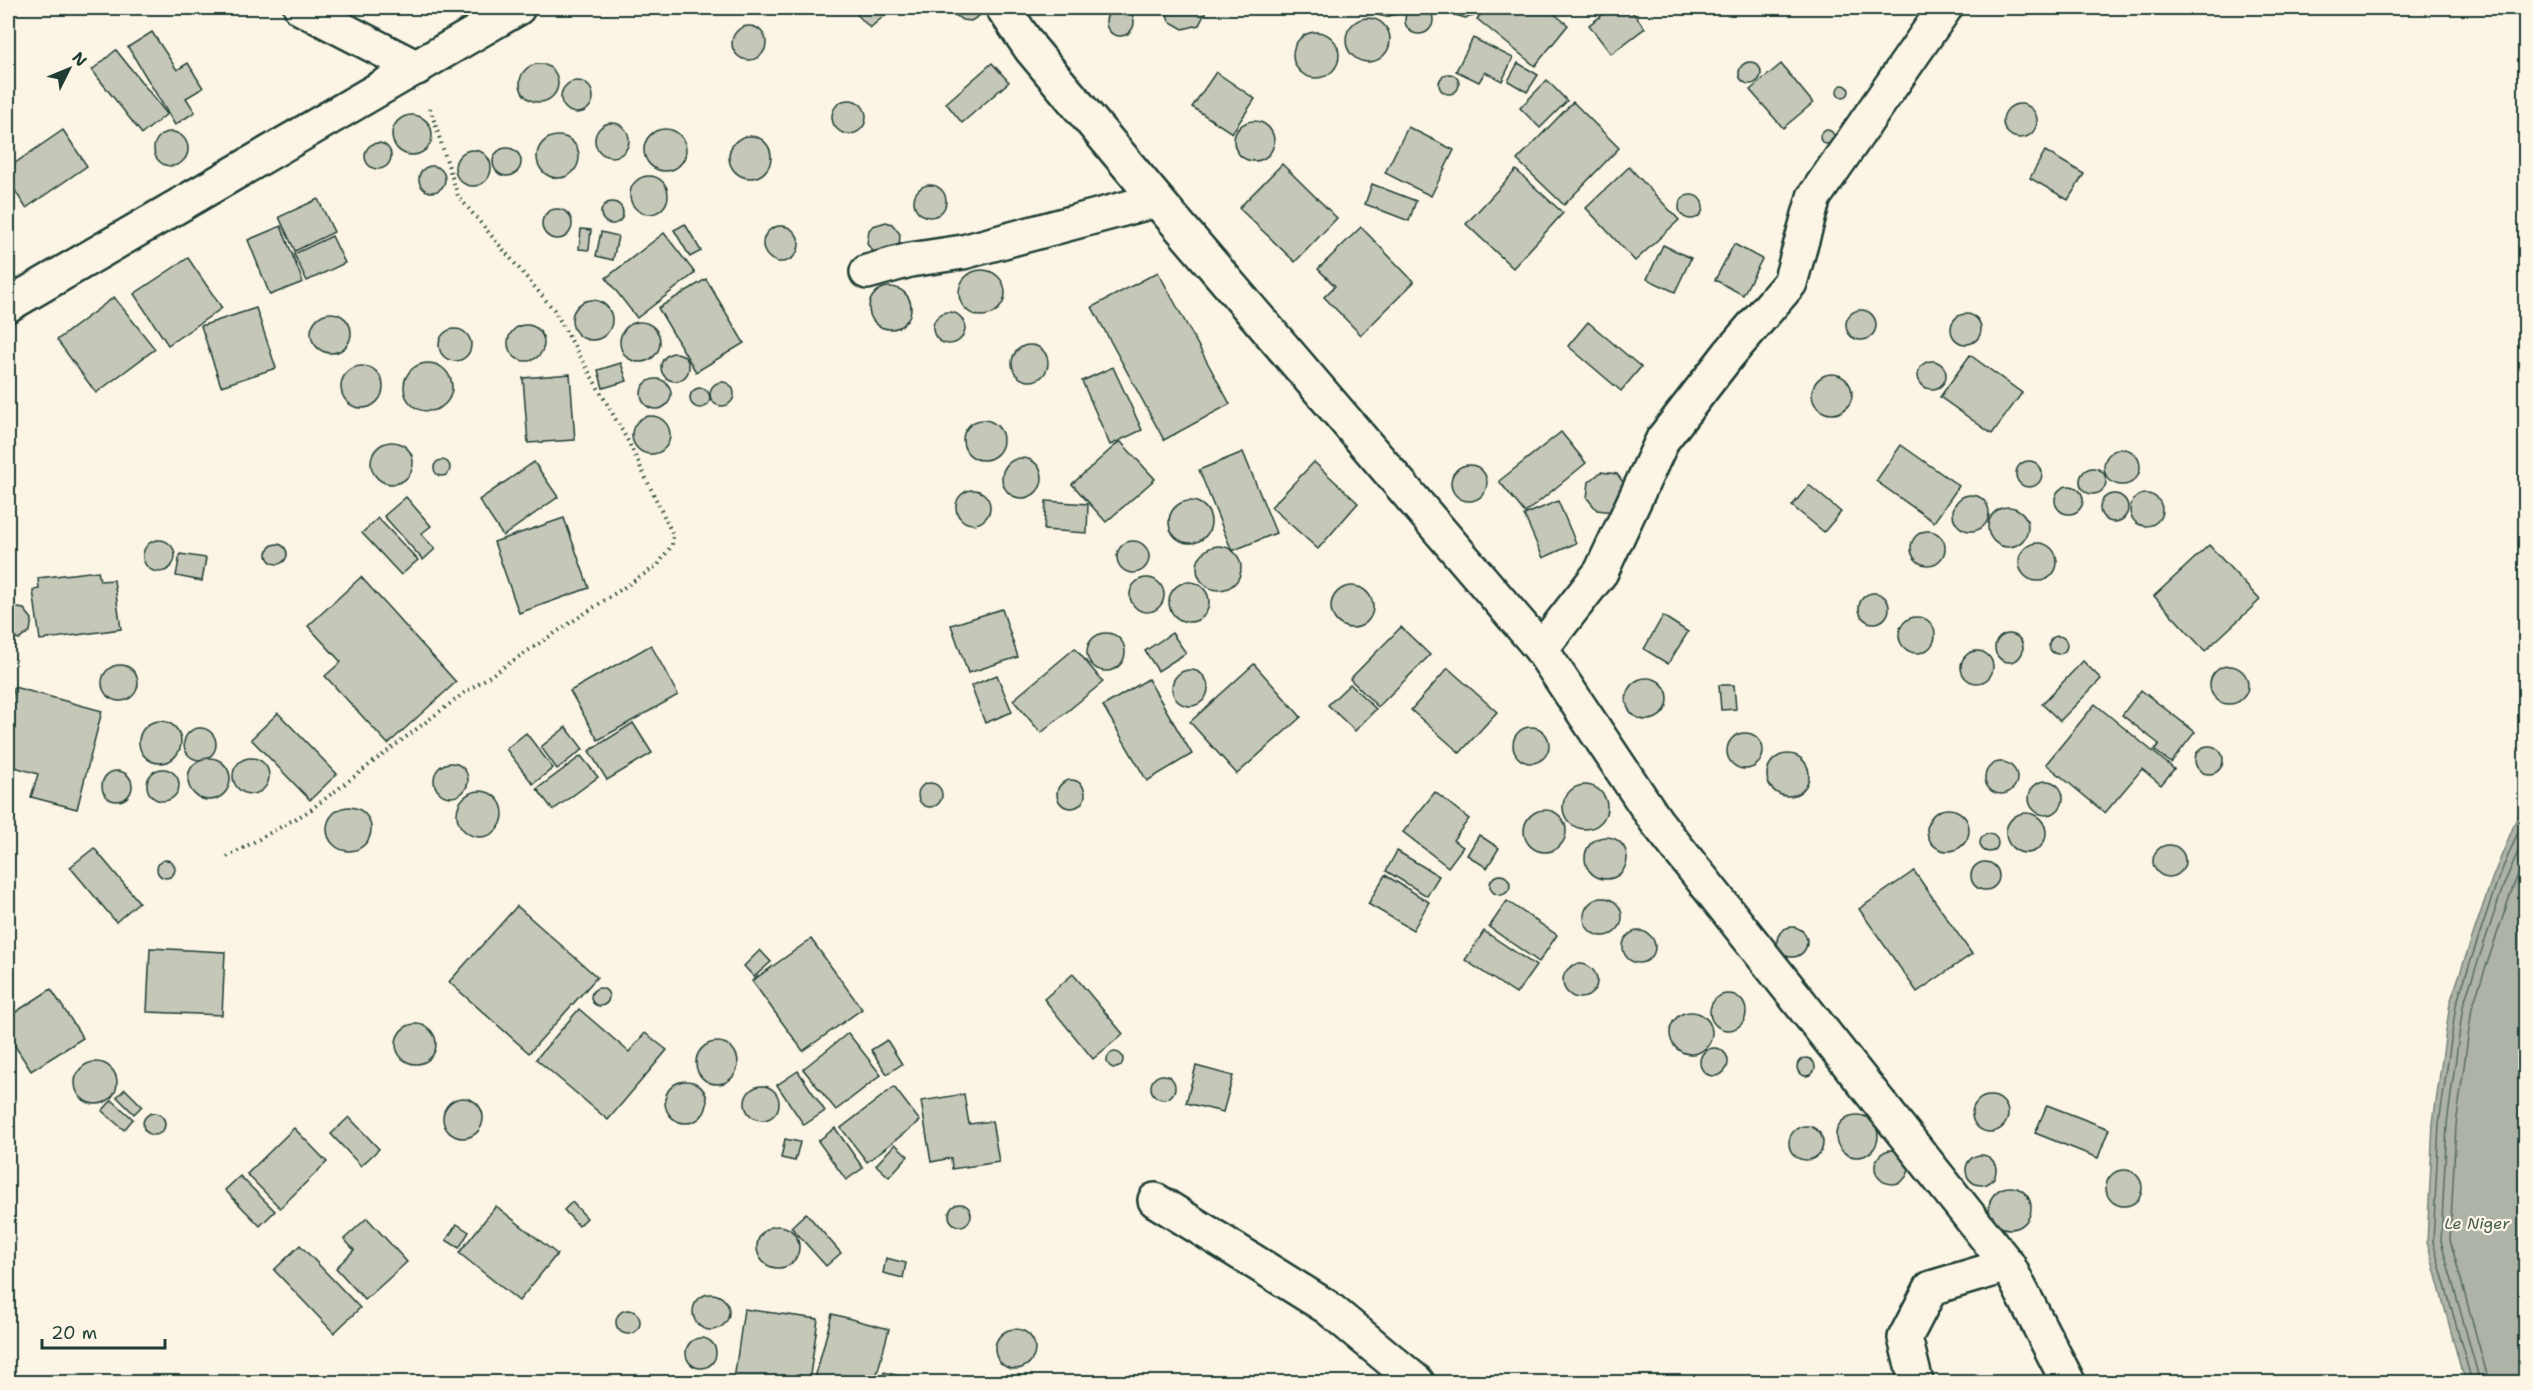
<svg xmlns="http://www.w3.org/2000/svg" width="2533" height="1390" font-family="'Shantell Sans',sans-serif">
<rect width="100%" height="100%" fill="#fcf5e5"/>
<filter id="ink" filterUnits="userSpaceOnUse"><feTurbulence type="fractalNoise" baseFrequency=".0167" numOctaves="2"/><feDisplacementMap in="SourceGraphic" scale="12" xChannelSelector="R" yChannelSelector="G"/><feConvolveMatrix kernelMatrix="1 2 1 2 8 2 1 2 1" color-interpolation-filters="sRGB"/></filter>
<g filter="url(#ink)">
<!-- water -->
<path fill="#aeb3a7" stroke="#758479" stroke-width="1.5" d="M2525,798v584h-58l-6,-13 -34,-127 6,-119 17,-120 42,-124z"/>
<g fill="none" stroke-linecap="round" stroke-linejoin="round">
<!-- shore -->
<g stroke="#586c62" stroke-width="1.5">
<path d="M2472,1382l-39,-140 6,-118 17,-119 41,-123 29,-69"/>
<path d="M2480,1382l-39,-141 6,-117 16,-118 41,-122 22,-51"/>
<path d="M2489,1382l-39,-142 6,-115 16,-117 41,-121 13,-31"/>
</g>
</g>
<!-- building -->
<g fill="#c5c7b9" stroke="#1f3d34" stroke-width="1.5">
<circle cx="1419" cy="20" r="14"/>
<circle cx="1120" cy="22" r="14"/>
<path d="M851,8h42l-23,20z"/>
<path d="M953,8h29l-3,8 -8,5 -9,-1 -8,-6z"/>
<path d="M1165,8h41v3l-7,14 -16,4 -14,-8z"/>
<path d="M1372,8h32l-5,5 -13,4 -8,-2z"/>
<path d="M1449,8h33l-8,8 -9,2 -9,-3z"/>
<path d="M1486,8h61l21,17 -33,41 -58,-47z"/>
<path d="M1612,8h17l16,20 -34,26 -22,-29z"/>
<circle cx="1368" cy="40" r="22"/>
<circle cx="749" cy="43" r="17"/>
<circle cx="1316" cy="55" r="23"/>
<path d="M152,32l25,38 11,-7 15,25 -17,10 9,14 -20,13 -47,-78z"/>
<path d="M1473,38l40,20 -11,23 -17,-9 -6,10 -23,-11z"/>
<path d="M116,50l51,64 -25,20 -50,-64z"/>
<circle cx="1750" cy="73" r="11"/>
<path d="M992,63l17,19 -47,41 -16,-20z"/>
<path d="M1518,63l20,12 -11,17 -19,-11z"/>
<path d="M1781,64l32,39 -30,25 -33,-38z"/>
<circle cx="539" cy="83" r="19"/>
<path d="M1216,72l39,27 -23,34 -40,-26z"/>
<circle cx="1449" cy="84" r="10"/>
<path d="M1547,80l20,21 -27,27 -20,-20z"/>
<circle cx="577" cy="97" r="16"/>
<circle cx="1843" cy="91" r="6"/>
<circle cx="849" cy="117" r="17"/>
<path d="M1573,102l46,46 -55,57 -47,-45z"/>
<circle cx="2020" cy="121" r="17"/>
<circle cx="412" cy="135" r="20"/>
<circle cx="1254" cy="141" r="20"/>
<circle cx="612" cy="140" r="17"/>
<path d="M1408,127l46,23 -23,46 -46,-23z"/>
<circle cx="665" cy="150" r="21"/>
<circle cx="1827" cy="137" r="7"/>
<path d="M63,130l24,36 -61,42 -18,-28v-12z"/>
<circle cx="171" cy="149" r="17"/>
<circle cx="558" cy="157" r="21"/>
<circle cx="750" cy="157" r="21"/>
<circle cx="378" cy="156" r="13"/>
<circle cx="507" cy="162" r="14"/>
<circle cx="473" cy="168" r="18"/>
<path d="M2045,151l39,23 -16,26 -38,-22z"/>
<path d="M1282,164l55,54 -42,44 -56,-54z"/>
<circle cx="432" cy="179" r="13"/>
<path d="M1629,167l50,53 -44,41 -49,-53z"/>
<path d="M1516,170l47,43 -50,55 -47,-44z"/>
<circle cx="649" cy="195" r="19"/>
<path d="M1372,184l44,17 -7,20 -44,-17z"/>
<circle cx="930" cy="201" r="16"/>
<circle cx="1691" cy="207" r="12"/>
<path d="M318,199l16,33 -39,19 -16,-34z"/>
<circle cx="612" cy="213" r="11"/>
<circle cx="557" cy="224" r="15"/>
<path d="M886,222l6,2 8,10 -1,14 -24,6 -8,-10 2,-14 4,-4z"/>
<path d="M685,224l16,27 -11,6 -16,-27z"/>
<path d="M281,226l22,56 -33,13 -22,-55z"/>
<circle cx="781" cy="244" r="18"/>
<path d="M1361,227l53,55 -53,53 -37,-38 11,-11 -17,-17z"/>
<path d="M581,229l10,1 -2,20 -10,-1z"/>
<path d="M601,232l17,4 -5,24 -17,-4z"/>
<path d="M664,233l31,40 -58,45 -31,-40z"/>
<path d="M332,236l13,27 -38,18 -13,-27z"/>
<path d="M1734,244l28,15 -19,36 -28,-15z"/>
<path d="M1663,245l28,13 -16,34 -28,-13z"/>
<path d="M188,258l34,50 -54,37 -34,-51z"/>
<circle cx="982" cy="293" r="23"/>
<path d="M1158,272l72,132 -66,36 -72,-133z"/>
<path d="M706,279l38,64 -48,29 -38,-64z"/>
<circle cx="890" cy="308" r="21"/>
<path d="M114,297l41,52 -59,44 -39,-53z"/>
<circle cx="592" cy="320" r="20"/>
<path d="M256,308l20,60 -55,18 -20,-60z"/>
<circle cx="1861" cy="325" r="15"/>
<circle cx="949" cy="328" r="16"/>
<circle cx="331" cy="333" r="20"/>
<circle cx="1966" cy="329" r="15"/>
<circle cx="640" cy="342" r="20"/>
<path d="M1588,322l53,45 -20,24 -53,-45z"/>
<circle cx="526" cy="343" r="18"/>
<circle cx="455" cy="345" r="16"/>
<circle cx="1030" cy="363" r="18"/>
<circle cx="675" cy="367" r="14"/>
<path d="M1970,355l52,38 -30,41 -52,-37z"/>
<circle cx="1932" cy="375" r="14"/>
<path d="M621,363l6,18 -24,7 -5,-18z"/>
<circle cx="428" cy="387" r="24"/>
<circle cx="362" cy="387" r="21"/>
<path d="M1113,367l29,63 -32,15 -28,-64z"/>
<circle cx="1832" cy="394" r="20"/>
<path d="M570,374l5,66 -47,3 -5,-65z"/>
<circle cx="656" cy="394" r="15"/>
<circle cx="722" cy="394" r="12"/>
<circle cx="700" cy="398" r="10"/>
<circle cx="651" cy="435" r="19"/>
<circle cx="983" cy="440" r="20"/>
<path d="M1561,432l25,31 -61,50 -26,-32z"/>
<path d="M1120,441l35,38 -49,43 -34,-38z"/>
<circle cx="392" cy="463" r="21"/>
<path d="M1901,445l58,41 -25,36 -58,-41z"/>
<circle cx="2122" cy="467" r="18"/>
<path d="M1243,452l33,81 -44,18 -33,-81z"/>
<circle cx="1022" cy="478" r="20"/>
<circle cx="442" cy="468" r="8"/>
<circle cx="2029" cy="474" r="13"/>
<path d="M534,462l24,35 -55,39 -24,-36z"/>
<path d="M1314,462l44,41 -40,46 -47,-42z"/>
<circle cx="1469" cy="483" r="18"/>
<circle cx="2093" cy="481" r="13"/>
<path d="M1601,472l16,2 10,13 -14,25 -16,-2 -10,-12 2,-16z"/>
<path d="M1809,485l32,27 -17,20 -32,-26z"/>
<circle cx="2069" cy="500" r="14"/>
<circle cx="973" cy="507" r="17"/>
<circle cx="2114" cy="508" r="14"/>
<circle cx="2146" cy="510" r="16"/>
<circle cx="1971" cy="513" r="18"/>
<path d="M406,497l25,29 -10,8 14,15 -12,11 -39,-44z"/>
<path d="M1046,501l42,3 -1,29 -43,-3z"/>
<path d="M1558,501l18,42 -33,15 -19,-43z"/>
<circle cx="1190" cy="522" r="21"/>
<circle cx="2008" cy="527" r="20"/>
<path d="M378,518l40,42 -17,15 -39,-42z"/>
<path d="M564,518l25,70 -70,25 -25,-71z"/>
<circle cx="1928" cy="548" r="17"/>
<circle cx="159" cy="556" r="16"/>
<circle cx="1133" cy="557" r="16"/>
<circle cx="2038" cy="562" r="19"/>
<circle cx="277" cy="554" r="10"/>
<path d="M2209,545l51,55 -55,51 -51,-55z"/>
<circle cx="1219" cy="568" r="22"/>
<path d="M180,554l26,4 -4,23 -26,-5z"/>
<path d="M98,571l2,10 14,-1 7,49 -81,11 -7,-50 6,-1 -1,-11z"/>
<path d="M361,577l95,105 -68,62 -63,-68 16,-14 -33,-36z"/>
<circle cx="1147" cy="595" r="17"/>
<circle cx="1189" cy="602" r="20"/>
<circle cx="1352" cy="607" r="21"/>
<circle cx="1874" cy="608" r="15"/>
<path d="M12,607l12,2 8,10 -2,12 -10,8 -12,-2v-28z"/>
<path d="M1002,609l16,48 -50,16 -17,-48z"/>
<path d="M1663,616l25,16 -20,32 -24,-15z"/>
<circle cx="1917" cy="635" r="18"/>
<path d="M1401,627l29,28 -52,52 -28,-28z"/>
<circle cx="1106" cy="652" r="19"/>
<path d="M1172,633l14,20 -28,18 -13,-20z"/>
<circle cx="2009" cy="648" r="14"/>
<circle cx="2058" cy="645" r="9"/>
<path d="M651,645l27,50 -80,45 -28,-49z"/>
<path d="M1075,648l28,34 -62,51 -28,-33z"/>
<circle cx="1977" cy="667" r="16"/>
<path d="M2083,661l18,18 -41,42 -18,-17z"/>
<path d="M1254,664l47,53 -64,57 -47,-52z"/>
<circle cx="120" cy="683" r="18"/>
<circle cx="2229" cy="685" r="19"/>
<path d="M1448,668l49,44 -37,41 -49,-43z"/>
<circle cx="1190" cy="688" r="18"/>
<path d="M997,675l15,37 -27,11 -14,-37z"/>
<circle cx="1647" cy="699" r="21"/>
<path d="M1148,679l44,75 -45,27 -44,-75z"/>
<path d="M1350,684l26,25 -21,22 -27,-26z"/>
<path d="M1719,685h15l2,24 -15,1z"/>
<path d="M14,687l88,24 -25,98 -46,-12 7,-23 -30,-9v-52z"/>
<path d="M2141,690l54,42 -24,31 -17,-13 5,-6 -37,-29z"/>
<path d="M2095,704l79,65 -13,16 -19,-16 -37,44 -59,-49z"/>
<path d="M278,713l59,61 -27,26 -59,-61z"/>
<circle cx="160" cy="742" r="21"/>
<path d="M633,723l19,30 -45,27 -18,-29z"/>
<circle cx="1531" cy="745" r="18"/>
<path d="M566,727l17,22 -26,20 -16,-22z"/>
<circle cx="200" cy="744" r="16"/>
<path d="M526,733l27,35 -20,16 -27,-35z"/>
<circle cx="1745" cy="751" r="18"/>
<circle cx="2209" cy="760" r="14"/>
<circle cx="1788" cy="775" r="21"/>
<path d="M581,756l17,21 -45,33 -16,-21z"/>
<circle cx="251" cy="776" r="18"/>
<circle cx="209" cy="779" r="21"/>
<circle cx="2001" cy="778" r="16"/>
<circle cx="451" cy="780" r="17"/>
<circle cx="163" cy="785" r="16"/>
<circle cx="117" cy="786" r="15"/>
<circle cx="1071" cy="794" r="14"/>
<circle cx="2046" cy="798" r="17"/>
<circle cx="930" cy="795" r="12"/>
<circle cx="1585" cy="807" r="22"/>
<circle cx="480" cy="814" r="23"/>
<path d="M1435,792l34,27 -16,21 10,7 -15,20 -45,-35z"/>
<circle cx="349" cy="829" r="22"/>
<circle cx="1948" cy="830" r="21"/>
<circle cx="1545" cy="831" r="21"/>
<circle cx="2026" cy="833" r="20"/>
<circle cx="1989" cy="843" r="9"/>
<path d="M1479,835l20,13 -12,20 -20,-13z"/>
<circle cx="1606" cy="858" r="21"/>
<circle cx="2169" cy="861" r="16"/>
<path d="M94,848l45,54 -23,20 -46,-55z"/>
<path d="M1397,851l42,25 -12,20 -41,-25z"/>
<path d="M8,853l3,12 -3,11z"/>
<circle cx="166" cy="869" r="9"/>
<circle cx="1985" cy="876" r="14"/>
<path d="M1914,871l58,83 -55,38 -58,-83z"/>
<circle cx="1500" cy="885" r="10"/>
<path d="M1385,875l44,27 -16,28 -45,-26z"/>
<circle cx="1603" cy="917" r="19"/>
<path d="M1507,901l50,34 -18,27 -50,-35z"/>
<path d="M517,906l80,71 -68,76 -80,-71z"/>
<circle cx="1792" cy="942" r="15"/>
<circle cx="1639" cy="947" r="16"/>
<path d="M1484,931l52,35 -20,28 -51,-34z"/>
<path d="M811,939l51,70 -59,42 -51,-70z"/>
<path d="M150,948l75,4 -3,63 -75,-3z"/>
<path d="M760,950l11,12 -17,15 -10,-11z"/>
<circle cx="1580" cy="981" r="17"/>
<path d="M1073,974l50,60 -30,25 -49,-60z"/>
<circle cx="600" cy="997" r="9"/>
<path d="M51,989l32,49 -52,33 -23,-36v-18z"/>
<circle cx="1728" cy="1012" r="18"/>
<path d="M579,1009l50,43 16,-19 22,17 -59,70 -72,-61z"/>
<circle cx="1691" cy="1033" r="21"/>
<circle cx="416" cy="1044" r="20"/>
<path d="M848,1033l33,42 -45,35 -33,-41z"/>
<path d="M887,1040l15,24 -15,10 -16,-24z"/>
<circle cx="717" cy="1063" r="21"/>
<circle cx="1714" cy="1062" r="14"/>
<circle cx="1115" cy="1060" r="8"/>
<circle cx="1806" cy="1067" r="9"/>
<circle cx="96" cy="1083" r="21"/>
<path d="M1196,1066l37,10 -10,36 -37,-9z"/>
<path d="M798,1071l27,40 -21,14 -27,-40z"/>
<circle cx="1163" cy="1087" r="12"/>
<circle cx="686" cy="1102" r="21"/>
<circle cx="762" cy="1103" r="17"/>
<path d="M894,1087l26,34 -53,41 -26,-34z"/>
<path d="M125,1089l17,17 -8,8 -17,-17z"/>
<path d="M964,1094l5,30 23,-3 7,41 -47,7 -1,-11 -20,4 -10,-61z"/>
<circle cx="1990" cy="1114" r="18"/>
<circle cx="463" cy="1118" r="20"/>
<path d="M112,1100l21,19 -9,11 -22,-19z"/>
<path d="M2047,1105l62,24 -11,29 -63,-25z"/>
<circle cx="154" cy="1124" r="11"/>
<circle cx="1857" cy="1136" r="21"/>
<path d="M349,1117l30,32 -18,17 -30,-32z"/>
<circle cx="1806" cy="1143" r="17"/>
<path d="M294,1128l33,34 -47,46 -33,-34z"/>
<path d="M835,1128l28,40 -17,12 -28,-39z"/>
<path d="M785,1139l15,3 -5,19 -14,-3z"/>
<path d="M895,1144l13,12 -19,21 -13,-12z"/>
<circle cx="1892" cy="1167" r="17"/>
<circle cx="1981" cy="1170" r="15"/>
<circle cx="2124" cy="1188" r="18"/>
<path d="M240,1176l35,35 -15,15 -35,-36z"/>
<circle cx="2010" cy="1208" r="21"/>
<path d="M572,1202l15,16 -8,8 -15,-16z"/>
<circle cx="960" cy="1215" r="11"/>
<path d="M496,1206l61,48 -38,47 -60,-48z"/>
<path d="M806,1213l35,40 -15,13 -35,-39z"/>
<path d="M367,1218l40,44 -42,38 -29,-32 18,-18 -10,-11z"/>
<path d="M457,1224l12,8 -10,16 -13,-8z"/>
<circle cx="778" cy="1247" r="21"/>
<path d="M300,1245l60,63 -26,25 -60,-63z"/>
<path d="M886,1258l20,5 -3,15 -20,-5z"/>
<circle cx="711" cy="1312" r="18"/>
<path d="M744,1309l74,10 -9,63 -75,-2z"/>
<circle cx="628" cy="1322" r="12"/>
<path d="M832,1314l57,15 -14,53h-61z"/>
<circle cx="1015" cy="1349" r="20"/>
<circle cx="701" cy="1353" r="15"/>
<path d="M884,1372l30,8v2h-33z"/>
</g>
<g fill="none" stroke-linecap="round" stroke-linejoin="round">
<!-- street casing -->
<g stroke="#1f3d34" stroke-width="38">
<g id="street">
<path d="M301,8l116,60"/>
<path d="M1003,8l28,41 126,151 384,449 115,172 352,444 -77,23 -26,50 11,44"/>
<path d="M867,272l43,-12 53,-8 194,-52"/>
<path d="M1541,649l60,-77 62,-133 66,-85 61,-71 24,-86 131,-189"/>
<path d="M1155,1200l172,107 90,75"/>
<path d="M2008,1265l60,117"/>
</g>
</g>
<!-- secondary casing -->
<g stroke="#1f3d34" stroke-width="38">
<path id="secondary" d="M8,305l510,-297"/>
</g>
<!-- path -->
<path stroke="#1f3d34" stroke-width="4" stroke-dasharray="1.5 4.5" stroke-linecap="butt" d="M227,857l82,-46 155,-118 194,-128 14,-20 1,-10 -45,-94 -74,-131 -96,-114 -29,-91"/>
<!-- street -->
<use href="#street" stroke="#fcf5e5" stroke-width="33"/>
<!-- secondary -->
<use href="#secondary" stroke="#fcf5e5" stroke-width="33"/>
</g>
</g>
<g text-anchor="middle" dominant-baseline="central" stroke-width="4.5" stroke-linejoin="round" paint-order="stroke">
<!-- water labels -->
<g font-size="16" font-style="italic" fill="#435a51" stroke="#fcf5e5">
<text x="2477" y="1223">Le Niger</text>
</g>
</g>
<!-- margin -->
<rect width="2533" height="1390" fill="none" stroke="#fcf5e5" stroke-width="30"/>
<rect x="15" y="15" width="2503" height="1360" fill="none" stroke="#1f3d34" stroke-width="2" filter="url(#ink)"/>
<!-- north arrow -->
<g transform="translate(69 69) rotate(47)" stroke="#fcf5e5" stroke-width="4.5" paint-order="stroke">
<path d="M0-4.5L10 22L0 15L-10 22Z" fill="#1f3d34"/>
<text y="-9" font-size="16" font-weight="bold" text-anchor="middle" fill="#1f3d34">N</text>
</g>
<!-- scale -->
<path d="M42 1339v9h123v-9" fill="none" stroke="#1f3d34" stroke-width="3"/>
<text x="51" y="1339" font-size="18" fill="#1f3d34" stroke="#fcf5e5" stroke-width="4.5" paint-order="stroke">20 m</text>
</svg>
